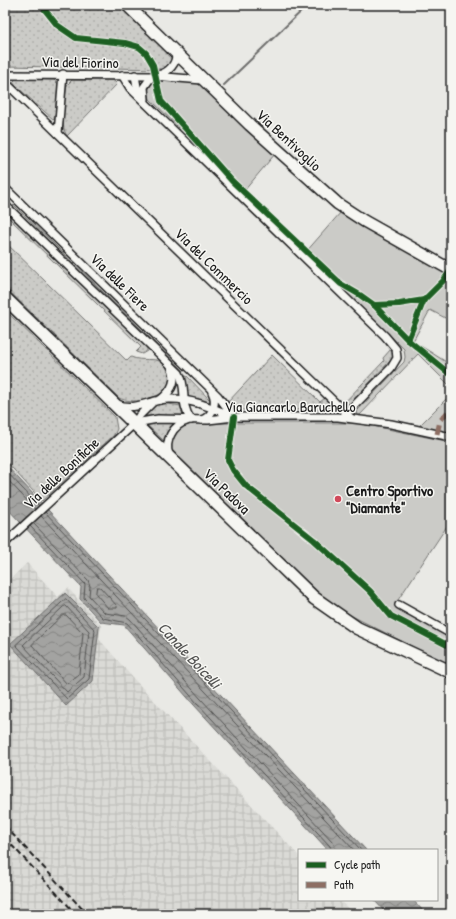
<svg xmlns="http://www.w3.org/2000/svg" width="456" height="919" font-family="'Patrick Hand',sans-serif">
<defs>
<pattern id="industrial-grid" width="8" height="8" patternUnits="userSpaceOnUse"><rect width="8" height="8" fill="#dadad6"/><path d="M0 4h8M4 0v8" fill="none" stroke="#babab7"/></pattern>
<pattern id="grass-dots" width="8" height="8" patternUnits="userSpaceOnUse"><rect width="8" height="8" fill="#cbcbc7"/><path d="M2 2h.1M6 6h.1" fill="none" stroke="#aeaeaa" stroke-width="1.8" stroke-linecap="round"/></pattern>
<pattern id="water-waves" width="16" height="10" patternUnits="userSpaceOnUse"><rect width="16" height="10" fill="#a3a3a1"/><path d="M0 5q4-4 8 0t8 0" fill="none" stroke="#848482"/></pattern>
</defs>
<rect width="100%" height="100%" fill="#e9e9e5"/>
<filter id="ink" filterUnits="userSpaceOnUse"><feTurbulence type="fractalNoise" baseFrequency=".025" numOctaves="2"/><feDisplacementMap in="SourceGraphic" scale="8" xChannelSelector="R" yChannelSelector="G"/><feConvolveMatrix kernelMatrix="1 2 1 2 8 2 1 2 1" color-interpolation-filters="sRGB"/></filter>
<g filter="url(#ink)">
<!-- industrial -->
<path fill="url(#industrial-grid)" d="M27,563l31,34 10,-9 33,37 -2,14 34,39 166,178v44h41l13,14h-348v-330z"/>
<!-- grass -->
<g fill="url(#grass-dots)" stroke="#747472">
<path d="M5,5h112l50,44 5,7c-2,7 -5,10 -11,13l-156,-3z"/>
<path d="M16,79l38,1 4,4 -3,33 -1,3 -39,-35 -2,-3z"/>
<path d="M72,80h41l4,4 -50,52c-8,-12 -2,-37 0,-51z"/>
<path d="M14,205l170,166 -2,2 -170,-166z"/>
<path d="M5,211l138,133 4,4v3l-5,3 -6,-2 5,-5 -132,-129 -4,3z"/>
<path d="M5,242l122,119 4,-4c11,5 23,0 30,5 31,25 -18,47 -42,36l-114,-111z"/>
<path d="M5,310l110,107 2,12 -3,6 -72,66 -37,-41z"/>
<path d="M391,349l2,4 -1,6 -43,45 -7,1 42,-44 -1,-3z"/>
<path d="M272,355l48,47 5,-4 8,10 -3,2h-90l-6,-1 -7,-6z"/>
<path d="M187,376l23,24v3l-24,-5 -1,-21z"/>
<path d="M162,403l19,3 4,11 -40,-1c2,-9 9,-11 17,-13z"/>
<path d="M177,421l-10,11 -3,9 -18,-17z"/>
</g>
<!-- green -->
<g fill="#cbcbc7" stroke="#747472">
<path d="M162,81h36l77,73 -31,37 -94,-92 -2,-8 3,-8z"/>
<path d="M341,212l110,62v47l-21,-11 -17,31 38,24v22l-33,-33 -58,61h-3l-1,-3 48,-50 1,-5 -1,-8 -99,-96z"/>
<path d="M451,394v40l-32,-8z"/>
<path d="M189,423h169l93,19v78l-57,86 57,32v28l-105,-53 -30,-22 -146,-143c1,-14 7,-20 19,-25z"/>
</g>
<!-- water -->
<g fill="url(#water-waves)" stroke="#6d6d6c">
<path d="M5,464l361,386h-38l-134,-145 -70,-80 -23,-3 -21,-23 1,-12 -76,-81z"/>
<path d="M65,593l34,34 -6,54 -27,25 -56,-62z"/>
<path d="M374,900h39l13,14h-39z"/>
</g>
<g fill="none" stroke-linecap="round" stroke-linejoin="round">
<!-- shore -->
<g stroke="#525251" stroke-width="1">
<path d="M5,470l34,36"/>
<path d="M5,477l30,32"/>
<path d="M45,512l316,338"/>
<path d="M41,516l313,334"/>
<path d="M33,523l55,57 2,6 -1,10 16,17 21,3 4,3 71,80 132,143 3,8"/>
<path d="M30,526l55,58 -1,14 19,20 24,5 70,80 133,143 1,4"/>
<path d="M97,587h3l17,19v2h-9l-12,-14z"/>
<path d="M66,599l29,31 -6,49 -22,20 -51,-54z"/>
<path d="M66,606l23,25 -5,46 -17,15 -44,-47 40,-38z"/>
<path d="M63,615h3l17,18 -4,41 -12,10 -35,-39z"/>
</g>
<!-- stream -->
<path stroke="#6d6d6c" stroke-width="2" d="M224,85l84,-80"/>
<!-- street casing -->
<g stroke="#1c1c1c" stroke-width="10">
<g id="street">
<path d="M5,75l149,1 48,4"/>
<path d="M122,75l8,13 255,248 11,13 1,9 -6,10 -44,45"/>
<path d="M135,75l2,12 5,9"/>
<path d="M158,75c11,-3 19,-11 18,-23"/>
<path d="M5,82l346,336"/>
<path d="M145,99l-1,-12 8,-11"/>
<path d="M58,133l5,-59"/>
<path d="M5,188l213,208 16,21"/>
<path d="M5,205l174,168c9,17 0,29 12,47"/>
<path d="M160,400c12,-9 18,-20 11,-34"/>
<path d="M117,404c19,8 33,-5 52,-5 21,-1 44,9 63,17"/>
<path d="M202,420c12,-5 15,-18 10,-28"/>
<path d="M135,423l23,-4 50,1 26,-3h104l53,7 60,13"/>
<path d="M169,455c-5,-14 4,-30 18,-34"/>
<path d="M5,543l130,-120 4,-7 14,-14"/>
<path d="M399,605l52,29"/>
</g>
</g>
<!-- secondary casing -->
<g stroke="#1c1c1c" stroke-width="14">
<path id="secondary" d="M127,5l123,120 88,79 26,17 87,49"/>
</g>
<!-- primary casing -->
<g stroke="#1c1c1c" stroke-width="15">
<path id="primary" d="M5,298l309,300 43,30 94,44"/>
</g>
<!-- street -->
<use href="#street" stroke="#f6f6f2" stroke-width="7"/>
<!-- secondary -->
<use href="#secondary" stroke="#f6f6f2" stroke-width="11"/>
<!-- primary -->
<use href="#primary" stroke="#f6f6f2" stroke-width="12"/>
<!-- rail -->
<g stroke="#1c1c1c" stroke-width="2" stroke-dasharray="6 3" stroke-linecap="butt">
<path d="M5,826l82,88"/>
<path d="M5,838l71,76"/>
</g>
<!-- quiet -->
<path stroke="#8d6e63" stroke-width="5" stroke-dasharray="10 5" stroke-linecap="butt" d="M437,434l3,-13 11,-13"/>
<!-- cycleway casing -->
<g stroke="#f6f6f2" stroke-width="8">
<g id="cycleway">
<path d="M41,5l16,20 19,13 49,5 14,4 7,6 7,12 8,36 71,80 109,103 19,11 14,10 34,35 43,35"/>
<path d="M374,305l25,-1 25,-4"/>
<path d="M408,340l16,-40 19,-19 8,-11"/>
<path d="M234,417l-6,43 5,10 13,16 68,54 56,51 21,25 60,31"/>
</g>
</g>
<!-- cycleway -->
<use href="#cycleway" stroke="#1b5e20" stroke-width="6"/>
</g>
</g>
<!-- markers -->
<circle fill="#d1495b" stroke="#f6f6f2" stroke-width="1.5" cx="338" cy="499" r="4"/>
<g text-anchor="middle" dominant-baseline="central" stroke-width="3" stroke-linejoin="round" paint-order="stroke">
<!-- street labels -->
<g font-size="15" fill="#1c1c1c" stroke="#f6f6f2">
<text transform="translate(80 62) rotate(1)">Via del Fiorino</text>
<text transform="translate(289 140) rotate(43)">Via Bentivoglio</text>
<text transform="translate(214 266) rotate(44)">Via del Commercio</text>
<text transform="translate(120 282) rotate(44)">Via delle Fiere</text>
<text x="290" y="406">Via Giancarlo Baruchello</text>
<text transform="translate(61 473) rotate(-43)">Via delle Bonifiche</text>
<text transform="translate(227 491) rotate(44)">Via Padova</text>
</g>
<!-- poi labels -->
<g font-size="15" font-weight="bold" fill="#1c1c1c" stroke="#f6f6f2" text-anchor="start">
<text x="346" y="490">Centro Sportivo<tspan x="346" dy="17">"Diamante"</tspan></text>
</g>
<!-- water labels -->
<g font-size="16" font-style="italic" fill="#525251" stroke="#f6f6f2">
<text transform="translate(190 655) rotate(47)">Canale Boicelli</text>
</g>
</g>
<!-- margin -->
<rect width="456" height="919" fill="none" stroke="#f6f6f2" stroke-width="20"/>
<rect x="10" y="10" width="436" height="899" fill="none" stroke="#1c1c1c" stroke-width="1.5" filter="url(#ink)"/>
<!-- legend -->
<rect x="298" y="849" width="140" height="52" fill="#f6f6f2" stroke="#9f9f9c"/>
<rect x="306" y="862" width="20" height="6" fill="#1b5e20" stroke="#9f9f9c"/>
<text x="334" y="869" font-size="12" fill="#1c1c1c">Cycle path</text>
<rect x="306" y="882" width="20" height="6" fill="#8d6e63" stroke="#9f9f9c"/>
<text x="334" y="889" font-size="12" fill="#1c1c1c">Path</text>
</svg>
